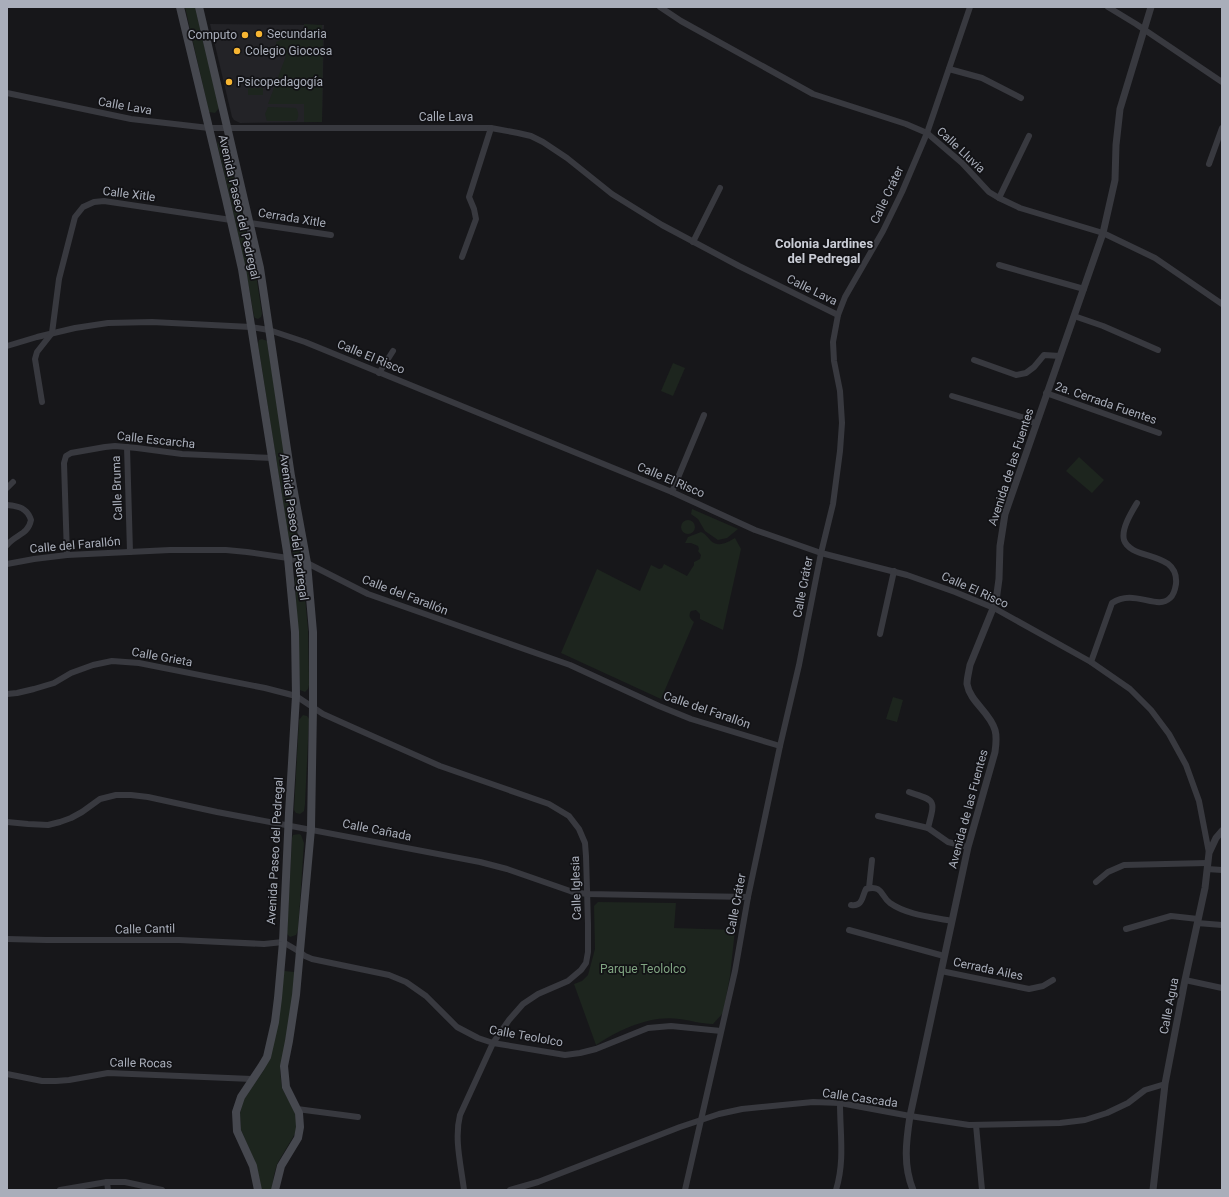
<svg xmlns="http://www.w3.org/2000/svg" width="1229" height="1197" font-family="Roboto,sans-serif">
<rect width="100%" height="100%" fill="#17171a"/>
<!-- built -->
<path fill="#232327" d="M210,24l114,1 -2,97 -82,1 -6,-3 -2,-3z"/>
<!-- green -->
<g fill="#1d251e">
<path d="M185,7h10l24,101 -4,5 -6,-1z"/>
<path d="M304,24l18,1v8l-18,1z"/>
<path d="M283,39l40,1 -1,82h-18v-18h-36l18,-48 -10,-11v-3z"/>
<rect x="248" y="88" width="15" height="7"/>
<path d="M268,107l28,1c3,5 3,9 0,13h-29l-2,-7z"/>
<path d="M220,140h3l3,2 29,126 7,46 -1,3 -3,2 -3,-1 -1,-2c-10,-58 -23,-115 -37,-173z"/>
<path d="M262,339l5,2 33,211 -6,3 -4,-8 -32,-203 1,-4z"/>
<path d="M673,363l12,5 -12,28 -12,-5z"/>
<path d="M1079,457l25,23 -12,13 -26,-22z"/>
<path d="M692,509l46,20 -11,9 -9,2 -13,-9 -7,-12 -7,-5z"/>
<circle cx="688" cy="527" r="7"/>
<path d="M701,532c5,2 7,6 10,9 8,7 17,1 24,-3l6,11 -18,81 -23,-11v-5l-4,-4 -5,1c-3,4 -1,8 3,11l-33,77 -100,-46 36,-84 43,22 11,-26 8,4 3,-1 2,-4 23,12 7,-11v-3l6,-3 1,-4 -3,-4 1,-2 -1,-3 -7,-3h-6l3,-6z"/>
<path d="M301,573l2,3 5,53 1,56 -1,4 -3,3 -5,-2 -5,-111 1,-5z"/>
<path d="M893,697l10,3 -6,22 -11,-3z"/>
<path d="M303,715l4,1 2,3 -4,85 -1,7 -4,3 -4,-1 -2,-3 5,-90z"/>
<path d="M299,834l2,1 3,8 -6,88 -2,4 -6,2 -3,-3 5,-96 1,-3z"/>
<path d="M598,902l78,1 -2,25 61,2 -5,46 -7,37 -10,11c-12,0 -23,-4 -34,-5 -29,-4 -60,11 -83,26l-22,-61 8,-3 6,-6 7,-26 -1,-43z"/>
<path d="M284,971l11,1 -5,45 -10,54 2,17 14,26v18l-19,32 -3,11 -2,15h-10l-6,-26 -15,-34 -1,-17 4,-14 20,-29 5,-12z"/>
</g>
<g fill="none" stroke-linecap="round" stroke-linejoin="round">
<!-- minor -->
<g stroke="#38393f" stroke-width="6">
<path d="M660,7l21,14 132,73 93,30 21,9 35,30 27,29 10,6 21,10 83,25 52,25 67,46"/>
<path d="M1108,7l28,17 86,58"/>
<path d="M949,69l33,9 39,20"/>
<path d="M7,93l124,26 78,9h282l27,5 13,3 12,6 24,16 45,36 50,31 77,41 99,49"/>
<path d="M1209,164l13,-36"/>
<path d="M999,198l30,-62"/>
<path d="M250,223l81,12"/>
<path d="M693,242l27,-54"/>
<path d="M462,257l14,-38 -2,-10 -5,-12 22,-69"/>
<path d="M999,265l85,24"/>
<path d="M1074,316l29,10 55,24"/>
<path d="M7,346l30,-9 38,-9 33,-5 44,-1 99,5 18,3 36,12 367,150 83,38 66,23 86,22 48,17 39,16 97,54 39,27 21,21 18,24 17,31 13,36 10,52"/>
<path d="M974,360l42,15 10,-2 8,-6 10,-12 16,1"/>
<path d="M379,373l14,-22"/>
<path d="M1046,393l113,40"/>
<path d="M952,396l73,22 11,6"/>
<path d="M42,402l-7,-43 2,-7 15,-19 7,-54 16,-62 8,-10 11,-5 10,-1 127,19"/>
<path d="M127,447l3,105"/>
<path d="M7,488l6,-6"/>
<path d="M672,492l32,-77"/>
<path d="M7,505c12,1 20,3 24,15 -3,15 -15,14 -24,25"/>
<path d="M67,555l-3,-92 2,-7 5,-3 34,-6 10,-1 22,2 45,6 91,4"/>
<path d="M7,564l27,-5 33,-4 103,-5h56l21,2 41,6 19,5 61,31 202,71 89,41 32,13 89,27"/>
<path d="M880,634l14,-63"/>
<path d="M1091,662l21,-59c22,-15 45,8 58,-5 4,-3 5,-8 6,-14 3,-34 -45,-23 -52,-44 -3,-11 7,-27 13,-37"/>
<path d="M7,694l10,-1 17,-4 20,-6 17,-10 22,-8 19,-4 27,2 126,25 31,8 27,18 29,13 88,39 109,38 20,12 10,13 6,14 1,13 2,68v28l-2,11 -5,7 -13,11 -30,13 -15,10 -14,16 -16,23 -33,72c-6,24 1,50 4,75"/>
<path d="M909,792c28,9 26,8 19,36"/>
<path d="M878,816l50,12 20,14 20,5"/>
<path d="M7,822l21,2 20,1 12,-3 11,-4 11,-6 18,-13 16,-4h15l17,2 69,15 263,50 27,7 66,23 14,2 161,3"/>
<path d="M1207,869l15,1"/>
<path d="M1096,882l12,-10 16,-7 83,-2"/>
<path d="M869,888l3,-28"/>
<path d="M851,905c12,2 11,-9 15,-16 17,-5 15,8 24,14 17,12 42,14 62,18"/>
<path d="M1197,923l25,2"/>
<path d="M1126,929l45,-13 27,3"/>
<path d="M849,930l95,26"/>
<path d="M7,939l39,1h133l85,4 19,-2 17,10 5,4 7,3 77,16 17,7 20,14 31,31 21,11 15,5 72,12 15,-2 16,-4 52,-21 23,-2 50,5"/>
<path d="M941,971l88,18 14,-3 10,-6"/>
<path d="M1185,980l37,8"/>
<path d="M7,1074l35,7h14l13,-1 39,-7 144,6"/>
<path d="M297,1109l61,8"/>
<path d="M976,1125l6,65"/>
<path d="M107,1182l1,8"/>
<path d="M60,1190l47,-8h18l37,8"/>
<path d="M510,1190l28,-8 142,-55 39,-13 23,-5 71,-7 27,1 70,13 59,9 91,-2 25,-3 22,-7 21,-10 17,-13 20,-6"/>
<path d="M685,1190l50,-219 13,-74 32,-151 19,-81 22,-112 12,-49 7,-53 2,-28 -2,-32 -6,-30 -1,-19 5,-27 7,-18 38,-66 19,-39 25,-59 43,-126"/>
<path d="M836,1190c9,-30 4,-56 4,-87"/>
</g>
<!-- tertiary -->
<g stroke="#38393f" stroke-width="7">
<path d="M913,1190c-10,-25 -7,-48 -3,-74l58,-269 27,-95c1,-7 2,-15 0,-22 -5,-18 -25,-28 -28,-46 0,-6 2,-13 3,-19l26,-64 3,-22 1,-33 5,-32 98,-281 12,-53 1,-35 4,-36 31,-102"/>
<path d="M1153,1190l12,-106 20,-104 20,-92 4,-35 7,-15 6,-7"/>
</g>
<!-- secondary -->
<g stroke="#46484f" stroke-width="8">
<path d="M180,7l46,192 16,70 46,289 7,74 1,64 -7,117 -6,129 -5,56 -3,24 -8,35 -6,10 -20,30 -5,15 1,19 16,35 5,24"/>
<path d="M199,7l61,261 31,208 16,87 6,69v75l-2,122 -15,166 -7,46 -5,25 2,21 13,26 1,14 -2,11 -17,28 -6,24"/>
</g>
</g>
<!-- markers -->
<g fill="#f7b532" stroke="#121215" stroke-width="1.5">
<circle cx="259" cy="34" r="4"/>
<circle cx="245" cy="35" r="4"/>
<circle cx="237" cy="51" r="4"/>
<circle cx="229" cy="82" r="4"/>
</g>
<g text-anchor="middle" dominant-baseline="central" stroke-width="3.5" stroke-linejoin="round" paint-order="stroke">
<!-- poi labels -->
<g font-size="12" fill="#a9aeba" stroke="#121215" text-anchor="start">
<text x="267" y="34">Secundaria</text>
<text x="237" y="35" text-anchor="end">Computo</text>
<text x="245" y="51">Colegio Giocosa</text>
<text x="237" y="82">Psicopedagogía</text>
</g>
<!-- street labels -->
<g font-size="12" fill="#a9aeba" stroke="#121215">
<text transform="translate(125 106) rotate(10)">Calle Lava</text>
<text x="446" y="117">Calle Lava</text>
<text transform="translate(961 150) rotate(43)">Calle Lluvia</text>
<text transform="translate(129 194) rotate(7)">Calle Xitle</text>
<text transform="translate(887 195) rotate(-65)">Calle Cráter</text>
<text transform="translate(239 207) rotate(77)">Avenida Paseo del Pedregal</text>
<text transform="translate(292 218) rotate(9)">Cerrada Xitle</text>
<text transform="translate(812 290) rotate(26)">Calle Lava</text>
<text transform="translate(371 357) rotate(22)">Calle El Risco</text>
<text transform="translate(1106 403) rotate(19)">2a. Cerrada Fuentes</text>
<text transform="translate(156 440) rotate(6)">Calle Escarcha</text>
<text transform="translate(1011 467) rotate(-72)">Avenida de las Fuentes</text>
<text transform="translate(671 480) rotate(23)">Calle El Risco</text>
<text transform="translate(117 488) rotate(-92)">Calle Bruma</text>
<text transform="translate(294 527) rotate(82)">Avenida Paseo del Pedregal</text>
<text transform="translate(75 545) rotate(-5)">Calle del Farallón</text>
<text transform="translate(803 587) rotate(-79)">Calle Cráter</text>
<text transform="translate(975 590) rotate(24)">Calle El Risco</text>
<text transform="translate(405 595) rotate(21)">Calle del Farallón</text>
<text transform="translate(162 657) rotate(10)">Calle Grieta</text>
<text transform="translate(707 710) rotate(19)">Calle del Farallón</text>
<text transform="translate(968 809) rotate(-75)">Avenida de las Fuentes</text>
<text transform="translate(377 830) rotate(11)">Calle Cañada</text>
<text transform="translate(275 851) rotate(-87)">Avenida Paseo del Pedregal</text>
<text transform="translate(576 888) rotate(-92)">Calle Iglesia</text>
<text transform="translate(736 904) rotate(-79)">Calle Cráter</text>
<text transform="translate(145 929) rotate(-1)">Calle Cantil</text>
<text transform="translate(988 969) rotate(12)">Cerrada Ailes</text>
<text transform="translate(1169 1006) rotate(-79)">Calle Agua</text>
<text transform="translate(526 1036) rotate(10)">Calle Teololco</text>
<text transform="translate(141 1063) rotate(1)">Calle Rocas</text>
<text transform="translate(860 1098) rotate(8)">Calle Cascada</text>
</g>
<!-- park labels -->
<g font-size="12" fill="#80a582" stroke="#121215">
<text x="643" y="969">Parque Teololco</text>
</g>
<!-- neighbourhood labels -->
<g font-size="13" font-weight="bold" fill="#cacdd6" stroke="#121215">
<text x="824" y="243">Colonia Jardines<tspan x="824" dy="15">del Pedregal</tspan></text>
</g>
</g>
<!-- border -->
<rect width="1229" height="1197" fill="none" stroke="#a9aeba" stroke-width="16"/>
</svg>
